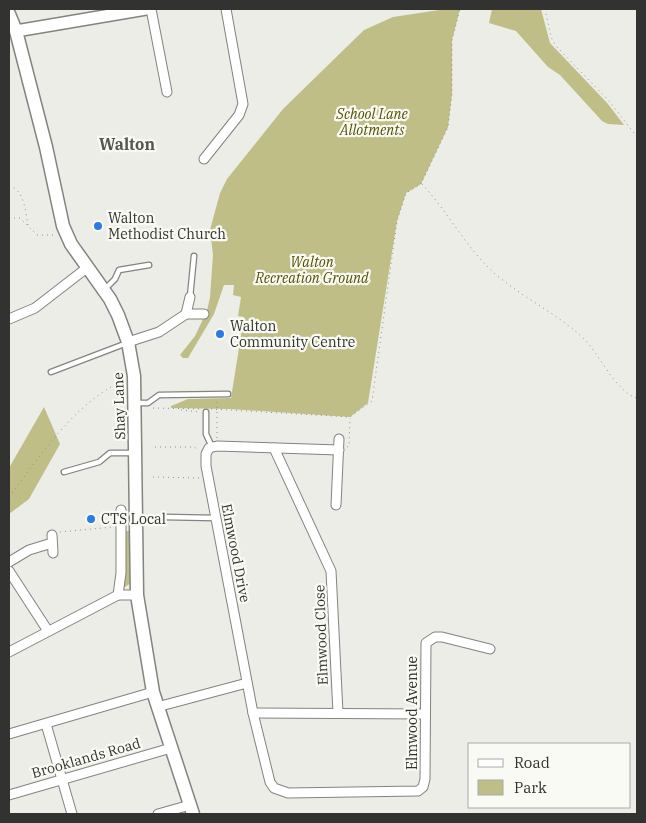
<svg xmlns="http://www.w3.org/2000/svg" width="646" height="823" font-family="'IBM Plex Serif',serif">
<rect width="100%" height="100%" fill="#edede8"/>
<!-- green -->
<g fill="#bfbe87">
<path d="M446,9h14l-8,31v54l-4,33 -27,57 -15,9 -9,28 -29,182 -18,14 -120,-8 -59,-1v-2l17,-7 43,-1 13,-81 -6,-1 3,-19 -8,-2 1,-10h-10l-10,29 -26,44h-5l-3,-3 15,-19 12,-25 3,-14 3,-42 -3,-25 10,-37 7,-14 56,-70 81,-79 29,-13z"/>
<path d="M492,9h49l9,34 58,61 16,21 -16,-1 -6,-3 -42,-46 -12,-8 -32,-36 -27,-8z"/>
<path d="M44,407l16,37 -31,55 -20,15v-46z"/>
<path d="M124,531h5l2,52 -6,4h-3z"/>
</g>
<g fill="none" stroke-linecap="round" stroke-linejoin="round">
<!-- service casing -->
<g stroke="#83837f" stroke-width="7">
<g id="service">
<path d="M105,289l10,-10 4,-9 30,-5"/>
<path d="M190,297l4,-41"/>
<path d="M51,372l76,-29"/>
<path d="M136,403h12l11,-8 69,-1"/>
<path d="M206,412v22l6,13"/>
<path d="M64,472l35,-10 11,-9h24"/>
<path d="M164,517l51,1"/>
</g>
</g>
<!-- minor casing -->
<g stroke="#83837f" stroke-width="11">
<g id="minor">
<path d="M151,9l16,83"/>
<path d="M204,159l35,-44 4,-11 -17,-95"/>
<path d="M190,297l-4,17h18"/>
<path d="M9,319l26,-11 53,-41"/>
<path d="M128,342l31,-10 27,-18"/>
<path d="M274,448l57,123 7,142"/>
<path d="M339,450l-122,-4 -8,2 -3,6v12l47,247 17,69 4,6 14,5 130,-2 5,-4 2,-8 1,-136 9,-6h7l48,12"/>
<path d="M336,505l3,-66"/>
<path d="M52,535l1,18"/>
<path d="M9,562l20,-12 23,-7"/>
<path d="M9,571l39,60"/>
<path d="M118,595l3,-22v-63"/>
<path d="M9,652l109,-57h19"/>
<path d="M157,707l90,-24"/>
<path d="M253,713l172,1"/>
<path d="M46,724l26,90"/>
<path d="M9,734l144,-42"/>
<path d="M9,795l162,-47"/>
<path d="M158,814l32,-9"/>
</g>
</g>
<!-- tertiary casing -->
<g stroke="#83837f" stroke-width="14">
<path id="tertiary" d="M16,31l130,-22"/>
</g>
<!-- secondary casing -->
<g stroke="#83837f" stroke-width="15">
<path id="secondary" d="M9,14l7,17 30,116 17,79 8,18 39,55 8,16 10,27 6,34 3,219 16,97 40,122"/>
</g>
<!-- path -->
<g stroke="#8e8e8b" stroke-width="1" stroke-dasharray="1 4" stroke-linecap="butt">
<path d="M545,9l6,28 5,9 54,56 27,35"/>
<path d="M422,184c26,28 43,62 71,88 28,25 62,40 89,65 17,15 33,55 55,61"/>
<path d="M9,186c16,4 16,25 19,39"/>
<path d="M9,218h11l17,17h18"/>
<path d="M217,402v36"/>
<path d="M153,408l49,1"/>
<path d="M211,409l139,8 22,-16 25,-180 9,-28 15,-9 27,-57 4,-33v-54l8,-31"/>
<path d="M181,410l19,2"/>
<path d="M155,447h39l5,3"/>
<path d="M347,447l2,-1 1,-28"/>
<path d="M153,477l47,1"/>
<path d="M9,497c32,-42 64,-92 113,-116"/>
<path d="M60,532l53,-5"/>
</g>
<!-- service -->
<use href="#service" stroke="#fff" stroke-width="4.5"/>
<!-- minor -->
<use href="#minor" stroke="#fff" stroke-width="9"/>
<!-- tertiary -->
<use href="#tertiary" stroke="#fff" stroke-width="11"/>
<!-- secondary -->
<use href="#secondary" stroke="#fff" stroke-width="12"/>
</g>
<!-- markers -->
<g fill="#2a7be6" stroke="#fafaf5" stroke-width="2">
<circle cx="98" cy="226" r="5"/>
<circle cx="220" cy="334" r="5"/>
<circle cx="91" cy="519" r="5"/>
</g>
<g text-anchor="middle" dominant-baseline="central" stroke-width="4.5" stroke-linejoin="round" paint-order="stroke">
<!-- park labels -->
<g font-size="14" font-style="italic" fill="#545100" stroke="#fafaf5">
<text x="372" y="114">School Lane<tspan x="372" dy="16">Allotments</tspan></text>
<text x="312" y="262">Walton<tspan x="312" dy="16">Recreation Ground</tspan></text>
</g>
<!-- poi labels -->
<g font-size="14" fill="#323230" stroke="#fafaf5" text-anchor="start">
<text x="108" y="218">Walton<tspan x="108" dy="16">Methodist Church</tspan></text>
<text x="230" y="326">Walton<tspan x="230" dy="16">Community Centre</tspan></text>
<text x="101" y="519">CTS Local</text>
</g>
<!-- street labels -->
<g font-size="14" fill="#323230" stroke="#fafaf5">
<text transform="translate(119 406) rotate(-92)">Shay Lane</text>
<text transform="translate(236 553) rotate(79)">Elmwood Drive</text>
<text transform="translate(321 635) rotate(-92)">Elmwood Close</text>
<text transform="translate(412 713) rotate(-90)">Elmwood Avenue</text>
<text transform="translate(86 758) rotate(-16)">Brooklands Road</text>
</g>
<!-- quarter labels -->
<g font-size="16" font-weight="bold" fill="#565652" stroke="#fafaf5">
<text x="127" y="144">Walton</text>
</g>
</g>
<!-- border -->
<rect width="646" height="823" fill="none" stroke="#323230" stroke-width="20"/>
<!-- legend -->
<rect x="468" y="743" width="162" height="65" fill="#fafaf5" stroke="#aaaaa6"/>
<rect x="478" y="759" width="25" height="8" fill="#ffffff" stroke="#aaaaa6"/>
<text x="514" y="768" font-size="15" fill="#323230">Road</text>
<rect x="478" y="780" width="25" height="15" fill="#bfbe87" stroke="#aaaaa6"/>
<text x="514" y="793" font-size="15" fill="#323230">Park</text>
</svg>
